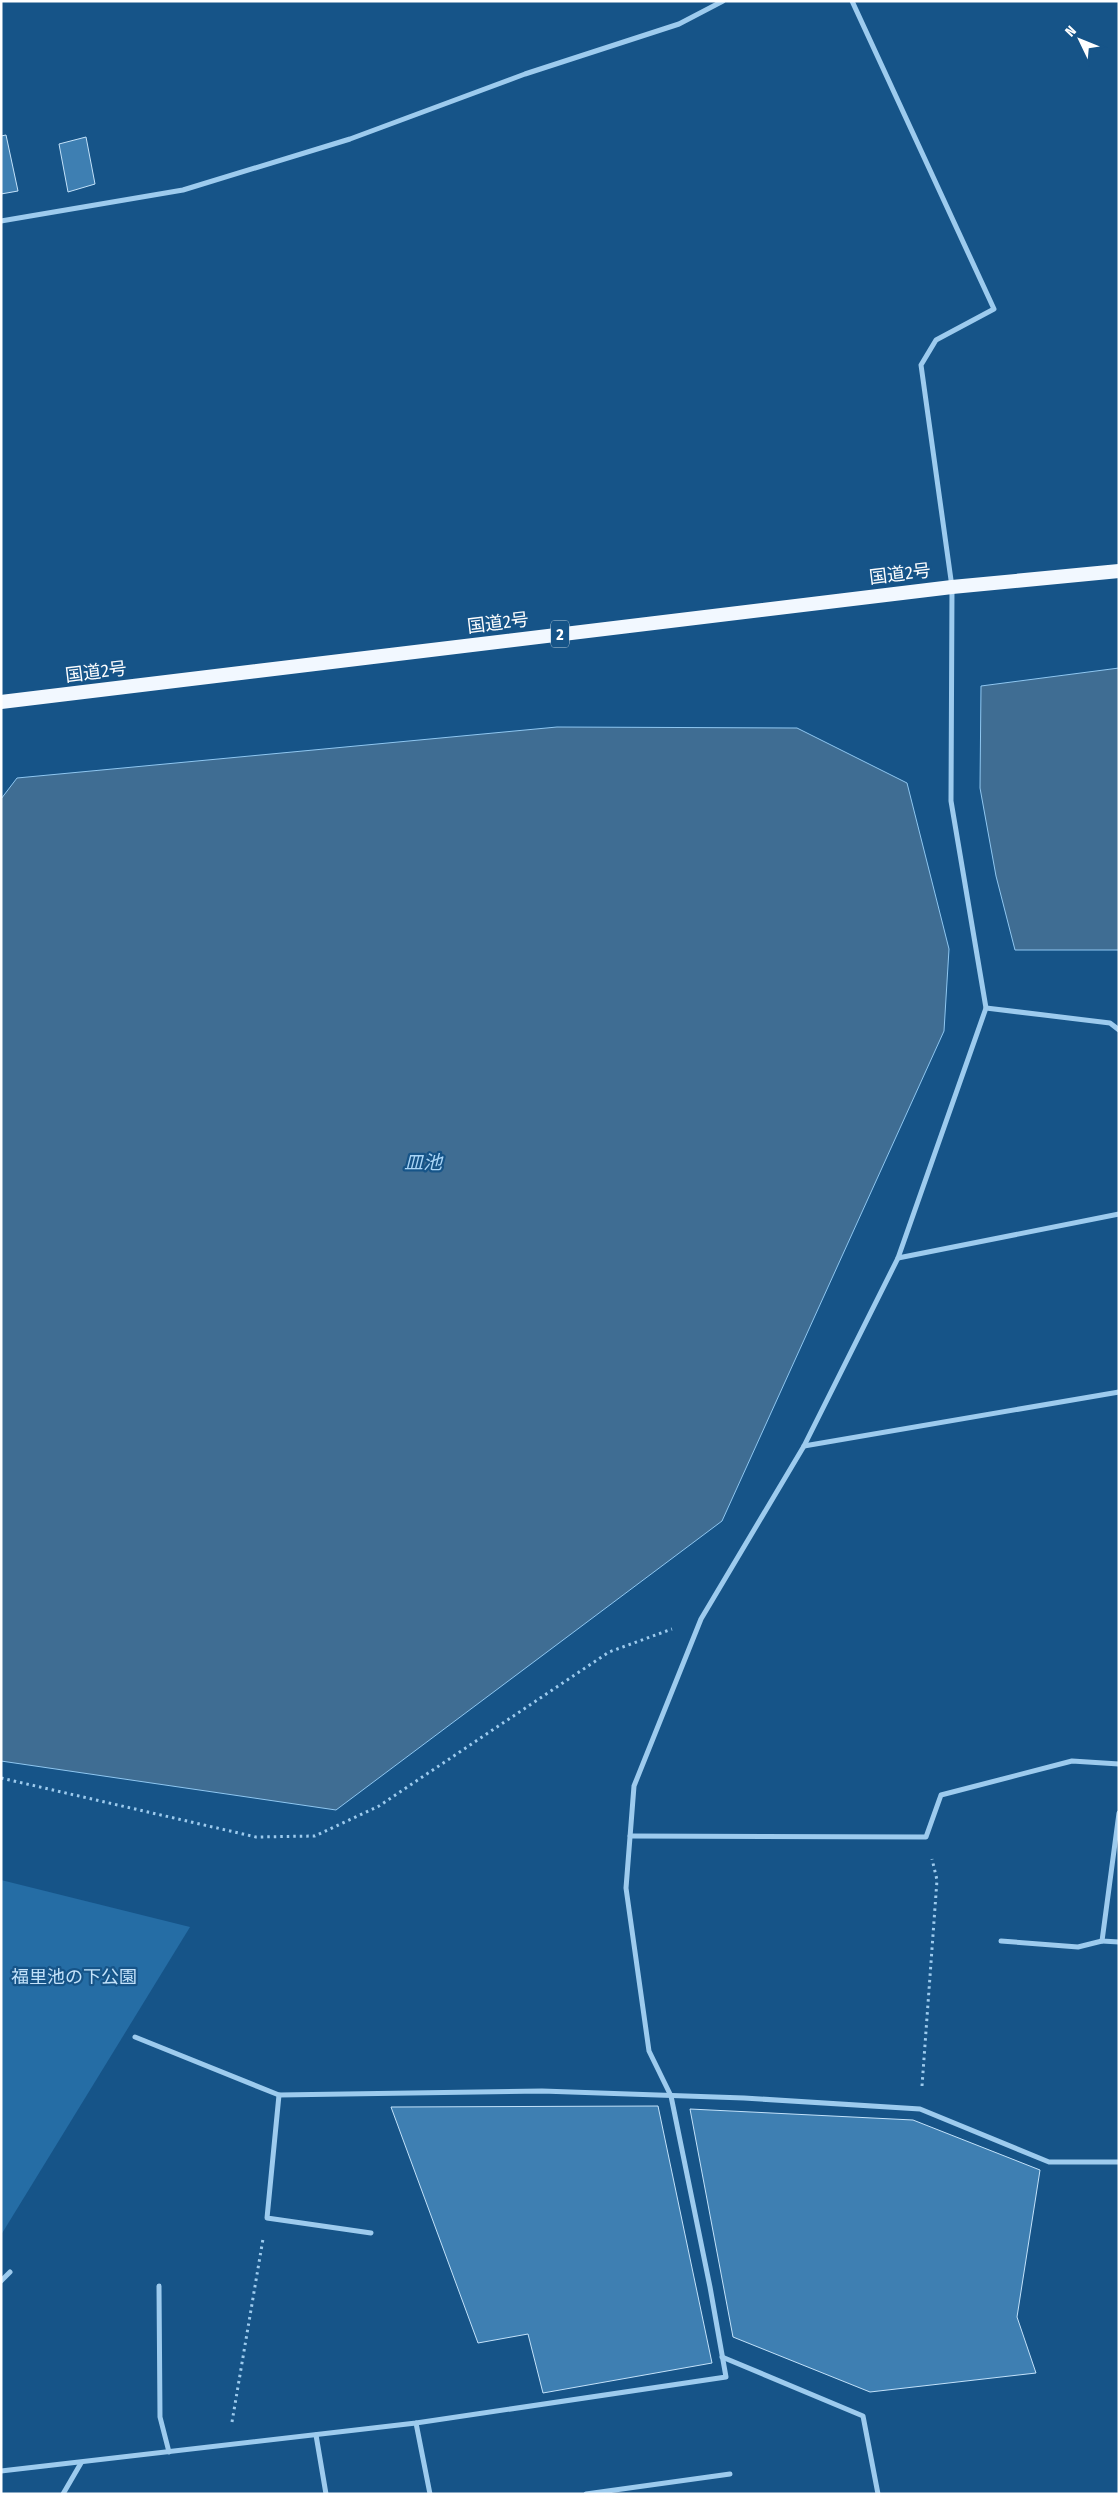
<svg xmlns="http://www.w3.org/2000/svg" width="1120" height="2495" font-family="'Fira Sans Condensed','Noto Sans JP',sans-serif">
<rect width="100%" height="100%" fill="#165488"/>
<!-- green -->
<path fill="#256da5" d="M1,1880l189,47 -189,308z"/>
<!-- water -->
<g fill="#3f6d93" stroke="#8fc7f1">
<path d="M1119,668v282h-104l-19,-74 -16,-88 1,-102z"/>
<path d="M557,727l240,1 110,55 42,166 -5,82 -222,490 -386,289 -335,-49v-962l16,-21z"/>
</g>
<!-- building -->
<g fill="#3e7fb2" stroke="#c3e2fa">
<path d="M6,135l12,56 -17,3v-58z"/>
<path d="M86,137l9,47 -27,8 -9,-48z"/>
<path d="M658,2106l54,257 -169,30 -15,-59 -50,9 -87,-236z"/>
<path d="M690,2109l223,11 127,50 -23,147 19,56 -166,19 -137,-55z"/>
</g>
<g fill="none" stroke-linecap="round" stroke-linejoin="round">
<!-- path -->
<g stroke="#9dcbee" stroke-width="3" stroke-dasharray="2.5 4" stroke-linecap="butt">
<path d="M1,1778l255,59 59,-1 64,-30 230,-154 63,-23"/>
<path d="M922,2086l15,-206 -5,-21"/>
<path d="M232,2422l31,-183"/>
</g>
<!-- minor -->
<g stroke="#9dcbee" stroke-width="5">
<path d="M1,221l182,-31 167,-51 175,-65 154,-50 44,-23"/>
<path d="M986,1008l124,15 9,7"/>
<path d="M898,1258l221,-44"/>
<path d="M804,1446l315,-54"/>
<path d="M1119,1813l-17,128 17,1"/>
<path d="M630,1836l296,1 15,-42 131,-34 47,3"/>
<path d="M1001,1941l77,6 24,-6"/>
<path d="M135,2037l144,58 263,-4 202,7 176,11 129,53h70"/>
<path d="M279,2095l-12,123 104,15"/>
<path d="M1,2281l9,-9"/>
<path d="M159,2286l1,131 9,35"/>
<path d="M722,2357l141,59 15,78"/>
<path d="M416,2423l14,71"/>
<path d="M316,2435l10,59"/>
<path d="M1,2471l415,-48 310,-46 -16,-90 -39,-191 -22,-45 -23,-163 8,-102 67,-167 103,-173 94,-188 88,-250 -35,-207 1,-214 -31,-222 15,-25 58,-31 -142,-308"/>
<path d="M63,2494l18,-31"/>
<path d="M586,2494l144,-20"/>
</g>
<!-- trunk -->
<path stroke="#f2f8ff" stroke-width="14" d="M1,702l951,-115 167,-16"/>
</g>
<g text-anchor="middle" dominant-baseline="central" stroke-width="4.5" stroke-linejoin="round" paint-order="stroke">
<!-- shield labels -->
<rect fill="#165488" stroke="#b9ccdb" stroke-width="1" x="551" y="620.5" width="18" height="27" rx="4"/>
<g font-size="16" font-weight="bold" fill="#fff">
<text x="560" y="634">2</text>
</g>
<!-- street labels -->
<g font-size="18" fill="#fff" stroke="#165488">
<text transform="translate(900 574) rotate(-7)">国道2号</text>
<text transform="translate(498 623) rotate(-7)">国道2号</text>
<text transform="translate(96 672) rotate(-7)">国道2号</text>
</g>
<!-- park labels -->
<g font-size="18" fill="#c3e2fa" stroke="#165488">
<text x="74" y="1977">福里池の下公園</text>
</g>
<!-- water labels -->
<g font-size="19" font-style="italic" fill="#a8d4f6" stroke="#165488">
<text x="423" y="1162">皿池</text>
</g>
</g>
<!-- border -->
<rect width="1120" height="2495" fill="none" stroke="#ffffff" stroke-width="5"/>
<!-- north arrow -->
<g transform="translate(1080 40) rotate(313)" stroke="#165488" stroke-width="4" paint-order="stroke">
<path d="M0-4L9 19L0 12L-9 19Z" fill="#ffffff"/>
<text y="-8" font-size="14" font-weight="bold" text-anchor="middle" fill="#ffffff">N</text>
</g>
</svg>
